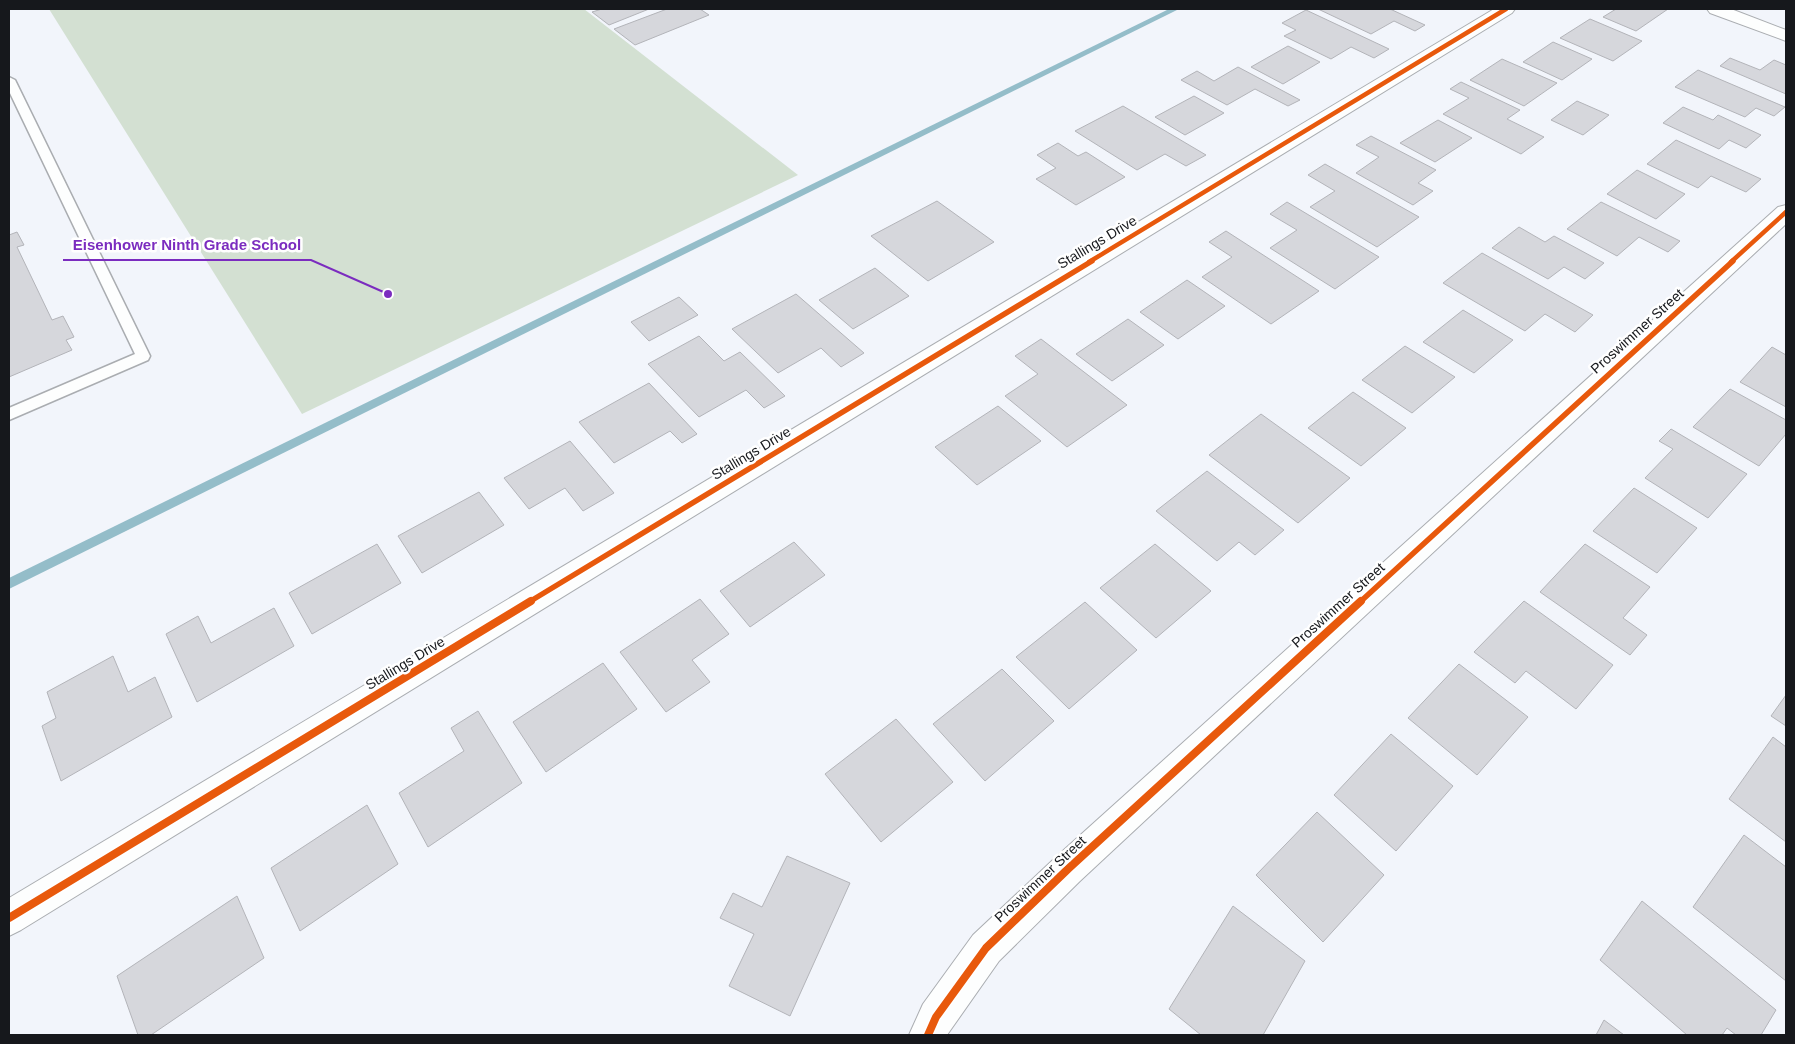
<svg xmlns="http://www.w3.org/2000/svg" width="1795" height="1044" font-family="Arial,sans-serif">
<rect width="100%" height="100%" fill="#f2f5fb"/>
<!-- green -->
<path fill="#d3e0d2" d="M49,9h535l214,166 -496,239z"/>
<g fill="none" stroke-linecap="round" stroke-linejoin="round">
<!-- stream -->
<path fill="#94bdc9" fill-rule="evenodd" d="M1169,9h10l-1170,580v-11z"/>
</g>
<!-- building -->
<g fill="#d6d7dc" stroke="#b3b4b9">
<path d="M602,9h47l-40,16 -17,-13z"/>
<path d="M667,9h33l9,6 -74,30 -21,-16z"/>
<path d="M1318,9h72l35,16 -10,6 -21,-10 -23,13z"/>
<path d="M1616,9h52l-32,22 -33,-14z"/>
<path d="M1306,10l83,39 -15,9 -23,-11 -20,12 -47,-23 12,-6 -14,-7z"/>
<path d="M1590,19l52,22 -29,20 -53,-23z"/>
<path d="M1553,42l39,17 -30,21 -39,-18z"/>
<path d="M1288,46l32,16 -37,22 -32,-17z"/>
<path d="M1730,58l30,12 14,-10 12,5v29l-66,-28z"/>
<path d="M1502,59l55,24 -33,23 -54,-26z"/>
<path d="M1238,67l62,33 -12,6 -33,-17 -28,16 -46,-25 16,-9 17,10z"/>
<path d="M1698,70l87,37 -11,9 -18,-8 -11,9 -70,-30z"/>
<path d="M1461,82l59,28 -13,9 37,18 -23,17 -78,-40 26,-16 -19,-9z"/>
<path d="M1194,96l30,17 -39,22 -30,-18z"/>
<path d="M1577,101l32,14 -26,20 -32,-15z"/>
<path d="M1123,106l83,49 -20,11 -21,-12 -28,16 -62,-39z"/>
<path d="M1683,107l30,13 5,-5 43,20 -15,13 -17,-8 -10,9 -56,-26z"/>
<path d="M1438,120l34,18 -37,24 -35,-19z"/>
<path d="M1371,136l65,34 -18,13 15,8 -20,14 -57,-32 23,-16 -23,-12z"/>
<path d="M1676,140l85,39 -15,13 -35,-16 -13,12 -51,-24z"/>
<path d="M1058,143l20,13 8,-4 39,25 -49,28 -40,-26 20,-11 -19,-13z"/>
<path d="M1325,164l94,53 -42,30 -67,-40 25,-16 -27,-16z"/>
<path d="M1637,170l48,24 -29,25 -49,-25z"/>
<path d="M937,201l57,41 -66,39 -57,-45z"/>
<path d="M1287,202l92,55 -44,32 -65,-41 27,-18 -27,-16z"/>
<path d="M1601,202l79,39 -12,11 -29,-15 -22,19 -50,-27z"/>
<path d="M1519,227l26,15 9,-6 50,27 -19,16 -21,-12 -16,12 -56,-31z"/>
<path d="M1226,231l93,60 -48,33 -69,-47 30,-20 -23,-15z"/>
<path d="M17,232l7,13 -7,2 35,73 11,-4 11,21 -8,3 6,10 -63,27v-142z"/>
<path d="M1482,253l111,62 -18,17 -30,-18 -20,17 -82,-48z"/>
<path d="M875,268l34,28 -56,33 -34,-29z"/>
<path d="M1187,280l38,26 -47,33 -38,-27z"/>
<path d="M796,294l68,59 -23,14 -20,-19 -43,25 -46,-44z"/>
<path d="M679,297l19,18 -49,26 -18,-19z"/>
<path d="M1463,310l50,30 -39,33 -51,-31z"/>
<path d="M1128,319l36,26 -52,36 -36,-27z"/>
<path d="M699,336l25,25 16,-9 45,44 -21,12 -18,-18 -47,27 -51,-53z"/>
<path d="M1041,339l86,66 -60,42 -62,-51 33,-22 -23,-18z"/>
<path d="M1405,346l50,31 -43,36 -50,-33z"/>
<path d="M1772,347l14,8v52l-46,-25z"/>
<path d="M649,383l48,51 -15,9 -12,-12 -56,32 -35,-41z"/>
<path d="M1730,389l56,31v14l-27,32 -66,-39z"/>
<path d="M1353,392l53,36 -45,38 -53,-38z"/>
<path d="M998,406l43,35 -64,44 -42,-38z"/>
<path d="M1261,414l89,64 -52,45 -89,-68z"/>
<path d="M1671,429l76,45 -39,44 -63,-40 28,-29 -14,-8z"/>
<path d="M570,441l44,52 -31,18 -18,-23 -36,21 -25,-31z"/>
<path d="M1207,471l77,59 -29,25 -16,-13 -22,19 -61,-50z"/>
<path d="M1634,488l63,40 -40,45 -64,-42z"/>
<path d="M479,492l25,33 -82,48 -24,-37z"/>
<path d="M794,542l31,33 -75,52 -30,-36z"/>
<path d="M377,544l24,39 -89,51 -23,-41z"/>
<path d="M1155,544l56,47 -55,47 -56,-50z"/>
<path d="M1585,544l65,43 -27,31 24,17 -17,20 -90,-63z"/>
<path d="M700,599l29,35 -37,26 18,22 -44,30 -46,-60z"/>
<path d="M1524,601l89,64 -37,44 -50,-38 -11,12 -41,-31z"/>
<path d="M1085,602l52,48 -68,59 -53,-52z"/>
<path d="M274,608l20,38 -97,56 -31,-68 32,-18 13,27z"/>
<path d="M113,656l15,36 27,-15 17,40 -111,64 -19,-55 14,-8 -9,-26z"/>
<path d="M603,663l34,46 -91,63 -33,-50z"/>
<path d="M1459,664l69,53 -51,58 -69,-57z"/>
<path d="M1002,669l52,52 -69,60 -52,-57z"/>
<path d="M1786,695v31l-15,-10z"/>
<path d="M478,711l44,72 -94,64 -29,-54 65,-42 -13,-23z"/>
<path d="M896,719l57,63 -72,60 -56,-68z"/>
<path d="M1391,734l62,52 -57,65 -62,-56z"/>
<path d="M1773,737l13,10v95l-57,-43z"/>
<path d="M367,805l31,59 -98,67 -29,-63z"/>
<path d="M1317,812l67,63 -61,67 -67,-67z"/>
<path d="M1744,835l42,32v114l-93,-74z"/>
<path d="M787,856l63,27 -60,133 -61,-30 25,-52 -34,-16 13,-25 29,14z"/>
<path d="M237,896l27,62 -113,77h-13l-21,-59z"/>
<path d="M1642,901l134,109 -15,25h-25l-9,-7 -5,7h-35l-87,-75z"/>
<path d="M1233,906l72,55 -42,74h-62l-32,-26z"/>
<path d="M1604,1020l20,15h-28z"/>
</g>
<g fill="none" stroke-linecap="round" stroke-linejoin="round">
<!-- lane casing -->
<g stroke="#aaadb1" stroke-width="3">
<path id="lane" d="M9,77l6,3 135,276 -2,4 -139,60v-12l126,-54 -126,-263z"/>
</g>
<!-- street casing -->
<g stroke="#aaadb1" stroke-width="2">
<g id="street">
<path d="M1494,9h21l-3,4 -1491,917 -12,6v-38z"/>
<path d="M1707,9h24l55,21v11l-76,-28z"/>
<path d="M1786,205v19l-706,657 -81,80 -52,74h-38l14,-31 50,-69 83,-78 722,-650z"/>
</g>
</g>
<!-- lane -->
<use href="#lane" fill="#fdfefe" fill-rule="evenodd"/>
<!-- street -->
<use href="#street" fill="#fdfefe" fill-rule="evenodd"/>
<!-- cycleway-far2 casing -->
<g stroke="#fff" stroke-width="7">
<g id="cycleway-far2">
<path d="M1089,262l417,-253"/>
<path d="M1731,262l55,-50"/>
</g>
</g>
<!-- cycleway-far1 casing -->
<g stroke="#fff" stroke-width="9">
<g id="cycleway-far1">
<path d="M529,602l563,-341"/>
<path d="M1360,602l373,-341"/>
</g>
</g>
<!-- cycleway casing -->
<g stroke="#fff" stroke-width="11">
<g id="cycleway">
<path d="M9,918l522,-317"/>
<path d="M928,1035l8,-18 50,-69 82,-79 293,-268"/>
</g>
</g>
<!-- cycleway-far2 -->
<use href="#cycleway-far2" stroke="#e8590c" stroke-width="4.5"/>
<!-- cycleway-far1 -->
<use href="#cycleway-far1" stroke="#e8590c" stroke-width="5.5"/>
<!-- cycleway -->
<use href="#cycleway" stroke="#e8590c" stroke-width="8"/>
</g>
<g text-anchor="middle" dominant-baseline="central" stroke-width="5" stroke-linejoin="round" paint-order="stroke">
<!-- street labels -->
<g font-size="14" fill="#16181c" stroke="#fff">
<text transform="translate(1097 242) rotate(-31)">Stallings Drive</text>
<text transform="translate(1637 331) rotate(-42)">Proswimmer Street</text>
<text transform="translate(751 453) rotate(-31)">Stallings Drive</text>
<text transform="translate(1338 605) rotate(-42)">Proswimmer Street</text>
<text transform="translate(405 663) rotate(-31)">Stallings Drive</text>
<text transform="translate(1040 879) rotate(-43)">Proswimmer Street</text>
</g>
</g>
<!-- callouts -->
<path fill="none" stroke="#7b2cbf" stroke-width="2" d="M388 294L311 260H63"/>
<circle fill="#7b2cbf" stroke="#fff" stroke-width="2" cx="388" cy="294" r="5"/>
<g font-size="15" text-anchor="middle" font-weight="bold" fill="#7b2cbf" stroke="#fff" stroke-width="5" stroke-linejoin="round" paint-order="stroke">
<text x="187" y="250">Eisenhower Ninth Grade School</text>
</g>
<!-- border -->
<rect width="1795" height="1044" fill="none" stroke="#16181c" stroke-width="20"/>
</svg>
